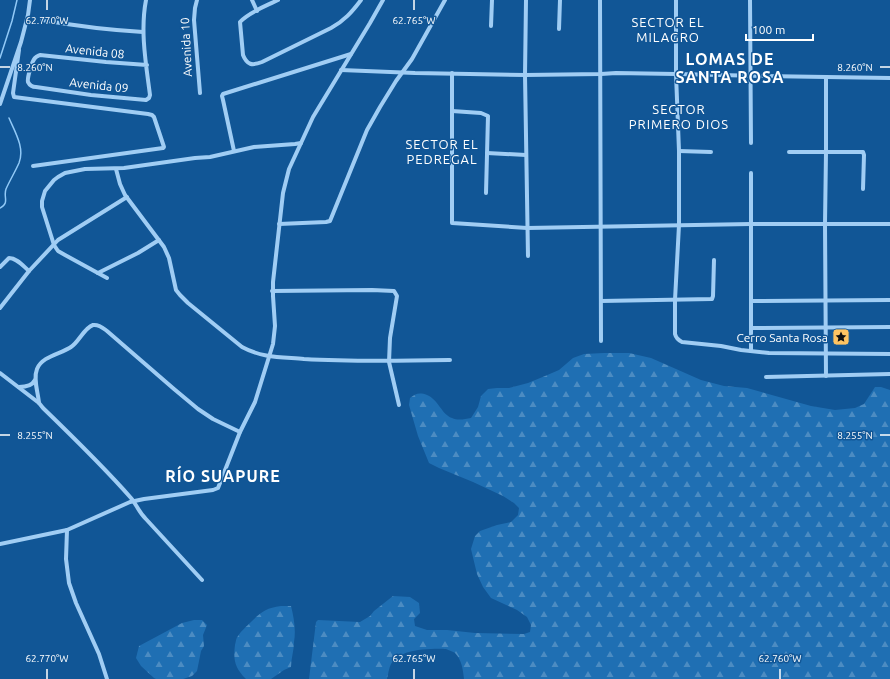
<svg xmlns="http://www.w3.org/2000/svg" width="890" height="679" font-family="Ubuntu,sans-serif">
<defs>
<pattern id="forest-firs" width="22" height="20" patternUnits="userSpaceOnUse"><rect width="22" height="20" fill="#1f6fb3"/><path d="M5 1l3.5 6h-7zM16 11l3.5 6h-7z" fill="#4c8cc2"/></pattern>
</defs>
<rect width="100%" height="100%" fill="#115696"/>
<!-- forest -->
<g fill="url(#forest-firs)">
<path d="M604,353h25l22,5 50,22 23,6 23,2 64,18 24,4 20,-2 9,-4 11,-17h6l9,3v289h-426c-1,-9 -2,-19 -9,-26 -2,-1 -6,-3 -9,-4 -6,-1 -30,0 -37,3 -5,1 -15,7 -18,12 -2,4 -3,10 -4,15h-78l7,-57 2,-2 42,2 10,-6 4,-5 19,-15 17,1 9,6 1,10 -6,6 1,7 12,4h20l28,3 49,1 6,-2 1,-7 -4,-8 -10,-7 -26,-12 -8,-11 -6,-13 -6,-25 4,-13 5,-5 17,-6 14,-3 7,-7 1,-7 -5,-5 -11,-7 -30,-14 -34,-14 -10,-5 -11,-27 -9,-31 1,-7c5,-4 9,-6 17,-3 12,5 14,19 25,23 6,3 13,1 19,0l7,-11 3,-11 7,-7 9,-1h12l19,-5 17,-7 14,-6 14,-12 11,-4z"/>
<path d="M281,606h10c3,12 5,24 3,36 0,8 -3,17 -3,25l-7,3 -13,9h-25c-11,-11 -13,-19 -11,-34 1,-4 1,-7 3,-9 3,-5 9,-10 13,-14 10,-10 15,-14 30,-16z"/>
<path d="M194,620h8l5,5 -4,10 1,11 -3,5 -4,20 -5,5 -9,3h-27l-2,-1 -13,-12 -5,-8 3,-12 43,-23z"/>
</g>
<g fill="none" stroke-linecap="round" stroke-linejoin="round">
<!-- stream -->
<g stroke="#91c9f7" stroke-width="1.5">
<path d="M0,58l12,-37 5,-21"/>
<path d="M0,208c10,-5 3,-11 6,-19 4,-9 9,-17 13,-26 6,-15 -4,-31 -10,-45"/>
</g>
<!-- street -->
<g stroke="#a0cdf4" stroke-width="4">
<path d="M146,0c-6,31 0,64 4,95l-1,3 -3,2 -55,-5 -55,-8c-3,0 -6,-1 -8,-5 -1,-4 4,-21 7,-24 2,-2 3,-2 5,-3l66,7 41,3"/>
<path d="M197,0l-2,8 -1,12 6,73"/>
<path d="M252,0l5,11"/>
<path d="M278,0c-12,6 -29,12 -38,22l3,33c4,10 9,11 19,7l69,-34c13,-7 21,-16 30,-28"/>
<path d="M526,0l-1,75 3,181"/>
<path d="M600,0l1,341"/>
<path d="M676,0v74l3,77v74l-4,75v34c1,4 3,6 7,8l39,4 20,4 28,3 121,1"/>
<path d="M750,0l1,143"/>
<path d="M42,20c34,6 67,10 101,12"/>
<path d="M491,26l1,-26"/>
<path d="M559,29l1,-29"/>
<path d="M19,50l-6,43 1,4 134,17 4,1 2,2 10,30 -1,1 -130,18"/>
<path d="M341,70l74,3 110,2 76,-1 15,-1 60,1 87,2 127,2"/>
<path d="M452,73v150l75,5 224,-4h139"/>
<path d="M826,77v75l-1,72 1,152"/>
<path d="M0,104l21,-62 7,-27 2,-15"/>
<path d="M452,111l29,2 7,3 -2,77"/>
<path d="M234,151l-11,-51 -1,-4 1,-2 128,-40"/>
<path d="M679,151l32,1"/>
<path d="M789,152h74l1,3 -1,34"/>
<path d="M487,153l39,2"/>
<path d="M116,169l4,15 5,11 39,52 5,11 7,32 4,5 8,8 54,44c20,11 40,10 62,12 49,3 97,2 146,1"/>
<path d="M751,173v178"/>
<path d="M279,224l47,-2 4,-1 37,-91 13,-23 16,-26 16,-22 33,-59"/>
<path d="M0,267l9,-9c8,0 14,8 20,13"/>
<path d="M98,273l40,-20 21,-13"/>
<path d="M107,278l-42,-23 -7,-4 -4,-6 -12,-38v-6l3,-10 9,-11 4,-3 7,-4 20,-4 39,-1 71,-10 15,-1 44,-10 41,-3 6,-1"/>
<path d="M272,291l100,-1 22,1 3,5 -7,42 -1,24 10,43"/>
<path d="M601,301l111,-2 1,-3 1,-36"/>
<path d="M751,301l139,-1"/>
<path d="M0,308l29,-37 29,-31 69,-43"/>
<path d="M751,328l139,-1"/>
<path d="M0,373l39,30 4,5c30,29 60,58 88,90 5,6 8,14 14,20l57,62"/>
<path d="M766,377l124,-3"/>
<path d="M19,387c7,0 13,-1 16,-7"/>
<path d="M39,403c-1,-11 -6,-24 -2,-34 5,-13 24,-15 34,-22 8,-5 13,-19 22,-22 6,-1 10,3 14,6l67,58 24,20 15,10 27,13"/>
<path d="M67,530l-1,29 3,24 7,20 23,51 8,25"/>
<path d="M0,544l67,-14 63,-28 14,-3 69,-9 5,-2 22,-56 15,-30 18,-58 2,-18 -2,-30v-14l10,-89 6,-24 24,-52 57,-94 13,-23"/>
</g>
</g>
<!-- ticks -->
<path fill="none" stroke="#fff" stroke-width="1.5" d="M47,0v10M414,0v10M0,67h10M880,67h10M0,435h10M880,435h10M47,669v10M414,669v10M780,669v10"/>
<!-- icons -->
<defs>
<g id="sight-square" transform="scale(0.9)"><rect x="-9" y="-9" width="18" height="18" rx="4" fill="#ffc462" stroke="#115696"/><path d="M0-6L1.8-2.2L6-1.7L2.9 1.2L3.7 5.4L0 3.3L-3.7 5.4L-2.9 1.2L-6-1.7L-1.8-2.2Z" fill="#111"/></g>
</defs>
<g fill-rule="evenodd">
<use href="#sight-square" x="841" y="337"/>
</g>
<g text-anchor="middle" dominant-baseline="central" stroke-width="3" stroke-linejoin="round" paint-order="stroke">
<!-- street labels -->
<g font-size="12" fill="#fff" stroke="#115696">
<text transform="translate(186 47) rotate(-93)">Avenida 10</text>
<text transform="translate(95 51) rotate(6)">Avenida 08</text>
<text transform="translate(99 85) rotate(6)">Avenida 09</text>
</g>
<!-- poi labels -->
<g font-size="12" fill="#fff" stroke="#115696" text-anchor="end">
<text x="828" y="337">Cerro Santa Rosa</text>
</g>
<!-- neighbourhood labels -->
<g font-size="13" letter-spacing="1" fill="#fff" stroke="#115696">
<text x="668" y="22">SECTOR EL<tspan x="668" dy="15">MILAGRO</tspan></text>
<text x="679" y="109">SECTOR<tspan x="679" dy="15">PRIMERO DIOS</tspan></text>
<text x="442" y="144">SECTOR EL<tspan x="442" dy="15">PEDREGAL</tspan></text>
</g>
<!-- district labels -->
<g font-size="16" font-weight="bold" letter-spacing="1" fill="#fff" stroke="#115696">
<text x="730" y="59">LOMAS DE<tspan x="730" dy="18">SANTA ROSA</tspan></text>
<text x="223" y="476">RÍO SUAPURE</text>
</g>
</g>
<g font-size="10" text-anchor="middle" fill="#fff" stroke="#115696" stroke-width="3" stroke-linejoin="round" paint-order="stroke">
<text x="47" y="24">62.770°W</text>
<text x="414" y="24">62.765°W</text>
<text x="35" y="71">8.260°N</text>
<text x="855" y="71">8.260°N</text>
<text x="35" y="439">8.255°N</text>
<text x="855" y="439">8.255°N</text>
<text x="47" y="662">62.770°W</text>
<text x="414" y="662">62.765°W</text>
<text x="780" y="662">62.760°W</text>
</g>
<!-- scale -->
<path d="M746 34v6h67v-6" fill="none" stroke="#ffffff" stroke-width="2"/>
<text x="752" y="34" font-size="12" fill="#ffffff" stroke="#115696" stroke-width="3" paint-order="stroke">100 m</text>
</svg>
